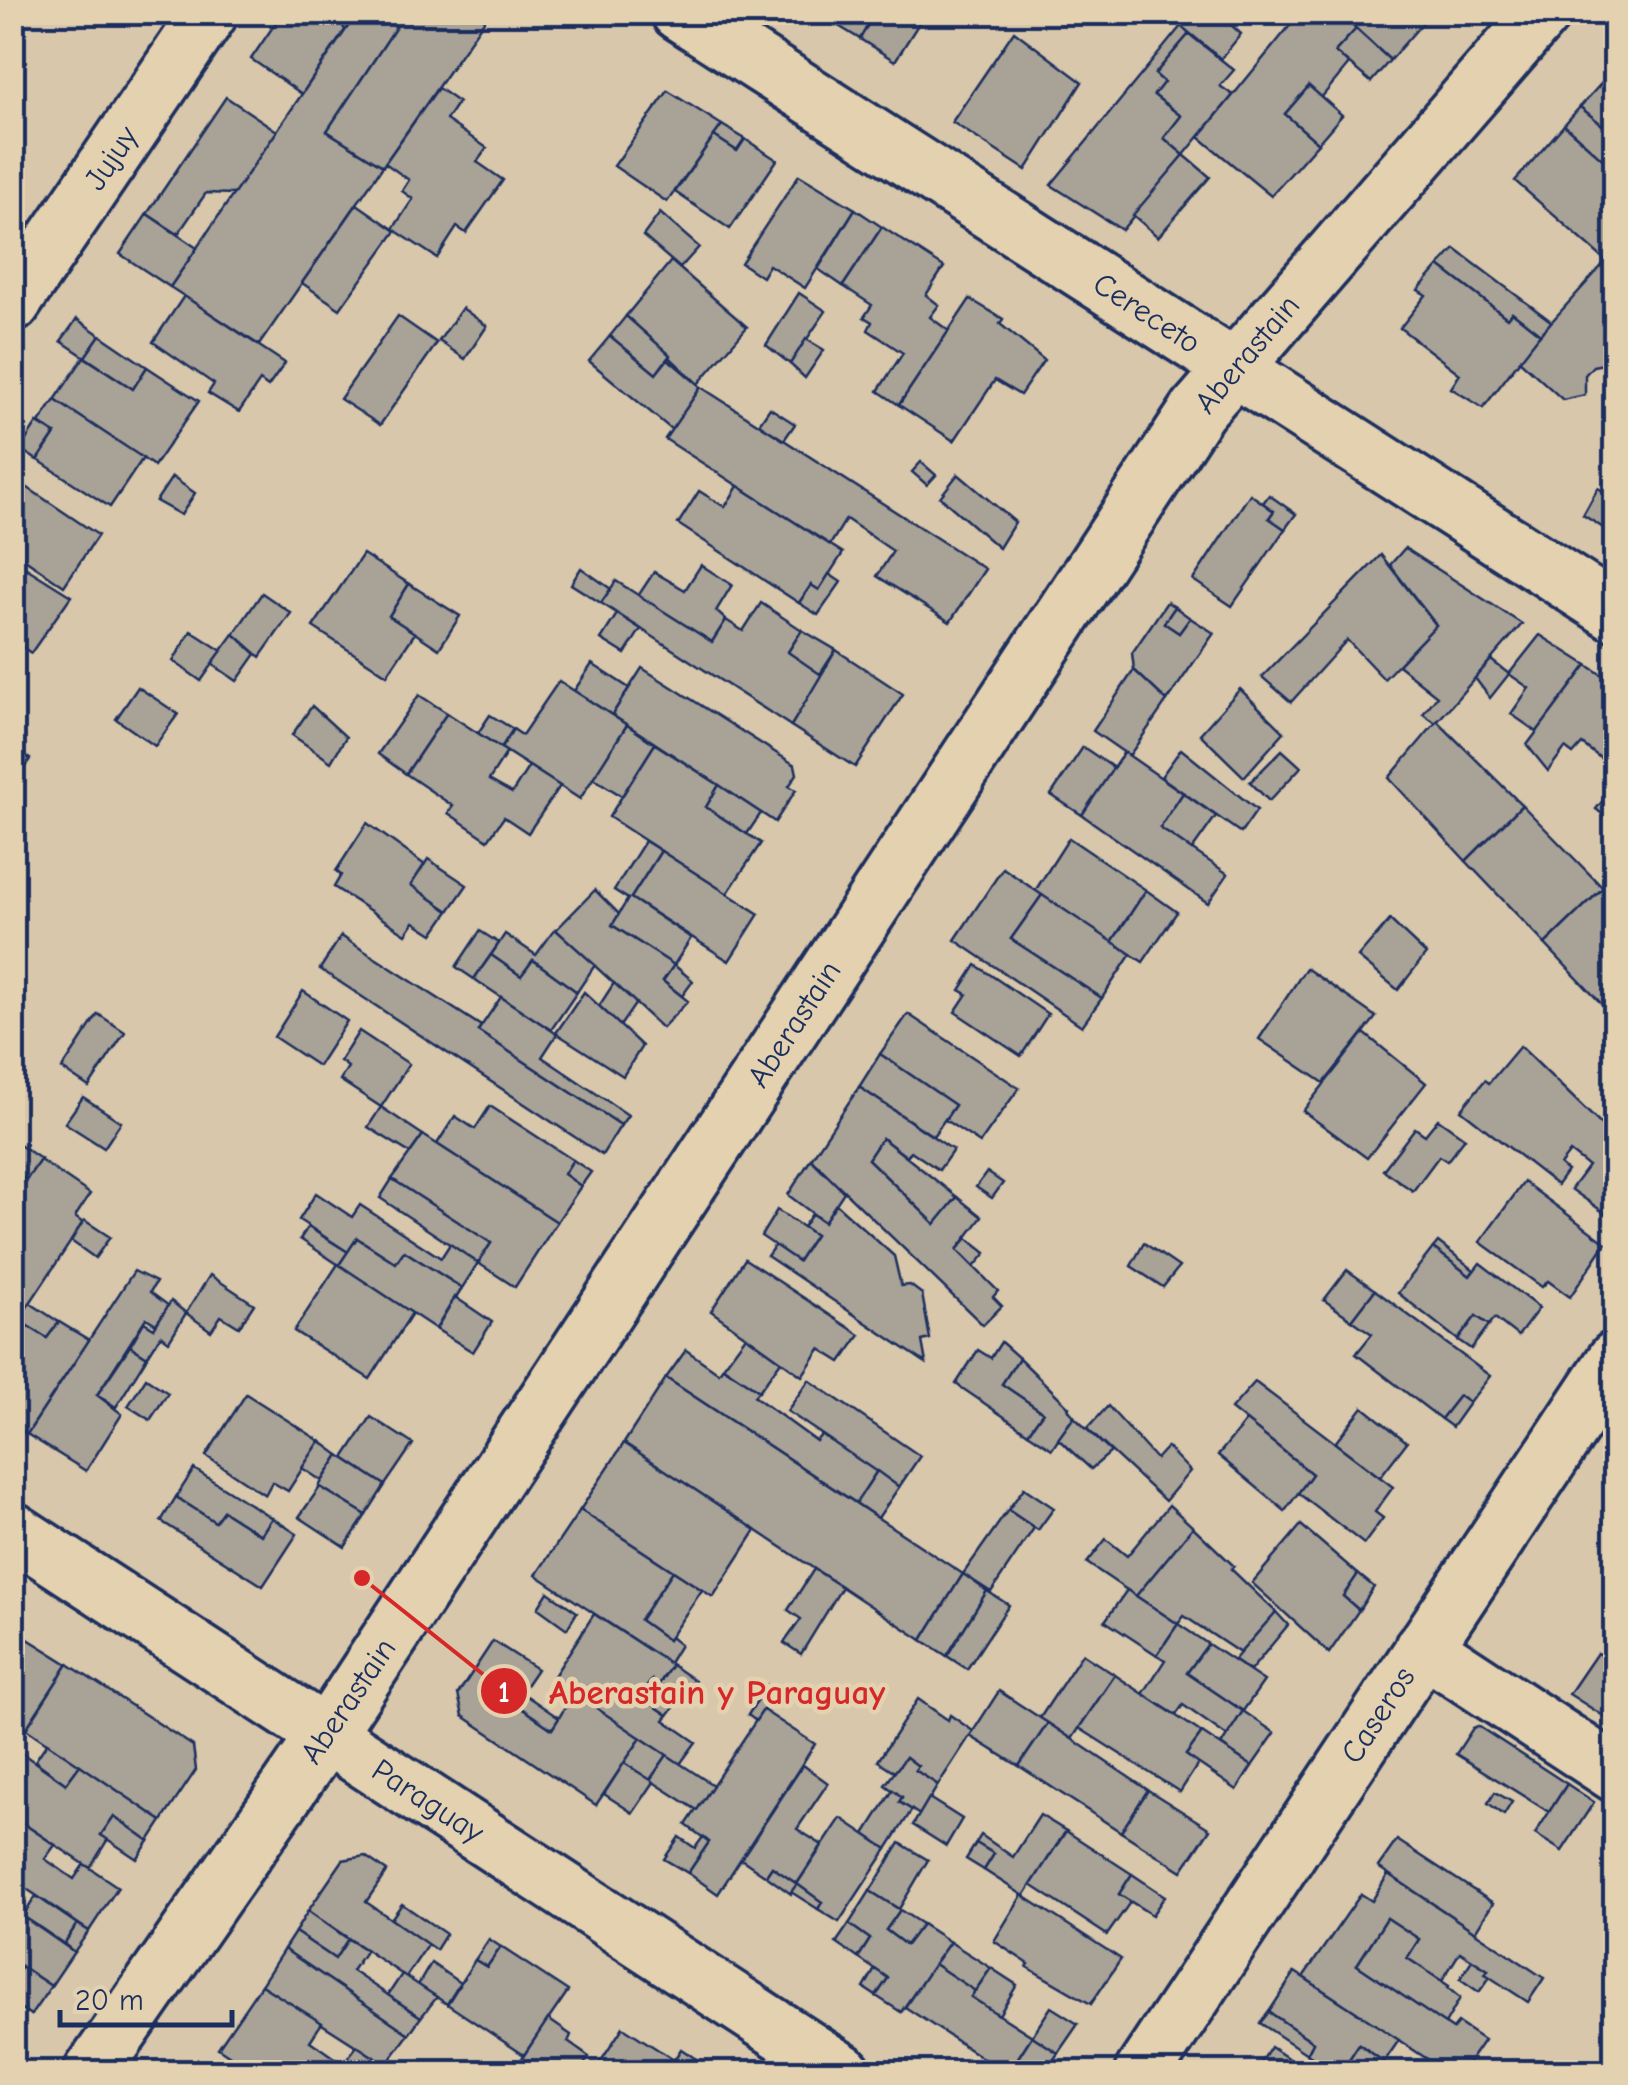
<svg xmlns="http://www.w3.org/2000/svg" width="1628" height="2085" font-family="'Comic Neue',sans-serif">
<rect width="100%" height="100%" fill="#d8c7aa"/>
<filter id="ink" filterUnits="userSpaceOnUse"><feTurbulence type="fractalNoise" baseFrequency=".01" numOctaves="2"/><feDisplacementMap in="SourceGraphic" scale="20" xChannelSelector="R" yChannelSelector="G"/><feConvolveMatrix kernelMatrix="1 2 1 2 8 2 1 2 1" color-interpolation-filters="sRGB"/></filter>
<g filter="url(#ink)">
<!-- building -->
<g fill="#a9a297" stroke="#1b2f5e" stroke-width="2.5">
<path d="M283,12h52l10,18 -43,64 -51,-35z"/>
<path d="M358,12h48l-79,119 56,35 -124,179 -89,-58z"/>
<path d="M406,12h84l-107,154 -56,-35z"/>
<path d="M837,12h17l15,11 -9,16 -28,-17z"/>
<path d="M854,12h72l-31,49 -35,-22 9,-16z"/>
<path d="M1192,12h25l24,22 -20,25 -40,-33z"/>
<path d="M1301,12h37l18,17 -21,23 14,12 -28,34 -12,-12 -24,28 33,29 -47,53 -72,-59z"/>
<path d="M1338,12h94l-42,48z"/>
<path d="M1181,26l8,8 -34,40 9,8 -10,13 27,21 -17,22 20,17 -62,75 -71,-45z"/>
<path d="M1356,29l34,31 -19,22 -36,-30z"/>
<path d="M1014,31l68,51 -56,88 -74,-48z"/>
<path d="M1189,34l45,36 -14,16 13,9 -49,60 -20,-17 17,-22 -27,-21 10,-13 -9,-8z"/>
<path d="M1616,67v69l-36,-29z"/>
<path d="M1309,86l33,29 -24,28 -33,-29z"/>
<path d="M438,88l20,14 -12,18 41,28 -10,14 26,18 -37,53 -9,-6 -20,31 -44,-29 20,-30 -11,-8 7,-11 -24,-17z"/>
<path d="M668,91l54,34 -55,77 -53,-36z"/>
<path d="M226,97l51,34 -43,63 -28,-1 -28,41 -31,-20z"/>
<path d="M1580,107l36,29v11l-13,13 -39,-35z"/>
<path d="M722,125l23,14 -8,12 -23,-15z"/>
<path d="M1564,125l52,46v79l-10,11 -91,-80z"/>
<path d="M714,136l23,15 8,-12 32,21 -47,69 -55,-37z"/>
<path d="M1184,155l26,22 -52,60 -25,-22z"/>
<path d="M799,175l56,34 -50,79 -36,-23 -7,12 -21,-14z"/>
<path d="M357,204l39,27 -56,78 -38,-26z"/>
<path d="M855,209l27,18 -39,59 -25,-17z"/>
<path d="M660,213l39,34 -19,21 -37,-32z"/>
<path d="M147,214l50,34 -27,39 -50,-33z"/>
<path d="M882,227l62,40 -18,28 13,10 -9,12 19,14 -50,74 -21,-14 25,-38 -35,-23 4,-8 -8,-5 8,-12 -29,-19z"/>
<path d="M1455,249l97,73 -12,12 -28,-22 -5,6 -68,-52z"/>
<path d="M1616,250l-1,112 -22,4 -8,9v20l-22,5 -45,-41z"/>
<path d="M671,261l76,66 -49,57 -72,-68z"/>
<path d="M1439,266l68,52 5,-6 28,22 -57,74 -32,-20 9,-14 -60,-46 26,-33 -8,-5z"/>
<path d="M799,293l27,18 -36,53 -24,-19z"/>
<path d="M184,296l101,67 -17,24 -8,-6 -21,31 -31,-19 6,-9 -61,-42z"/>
<path d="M970,299l33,20 -3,5 44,36 -24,35 -25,-15 -41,61 -55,-36z"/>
<path d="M462,308l25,18 -22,33 -26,-18z"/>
<path d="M398,316l39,27 -57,82 -40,-26z"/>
<path d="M626,316l44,39 -14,19 -46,-38z"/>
<path d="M77,319l23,16 -15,22 -24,-16z"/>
<path d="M100,335l47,32 -14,22 -48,-32z"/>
<path d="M610,336l46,38 12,-15 33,28 -29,43 -83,-69z"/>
<path d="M806,339l18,11 -19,28 -15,-14z"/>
<path d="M84,357l49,32 14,-22 52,34 -45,65 -99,-66z"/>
<path d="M701,387l284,182 -35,53 -73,-46 16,-25 -47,-32 -16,26 -165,-106z"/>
<path d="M55,400l88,58 -33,49 -72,-47 17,-26 -16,-11z"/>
<path d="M770,408l25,16 -11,16 -25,-16z"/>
<path d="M37,423l18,11 -18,26 -17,-11z"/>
<path d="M921,462l15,13 -9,10 -15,-13z"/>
<path d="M958,474l57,48 -16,26 -59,-51z"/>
<path d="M172,477l23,16 -14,22 -25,-14z"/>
<path d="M22,484l76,51 -34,51 -52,-36v-52z"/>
<path d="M738,486l105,67 -24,37 -8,-5 -12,18 -121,-79 21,-33 26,16z"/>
<path d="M1598,488l18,11v37l-33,-21z"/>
<path d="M1250,494l24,17 -5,7 16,11 -53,77 -39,-26z"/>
<path d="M1269,495l27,19 -11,15 -16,-11 5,-7 -11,-8z"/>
<path d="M1405,548l117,76 -86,99 -13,-9 14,-18 -39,-31 38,-40 -46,-60z"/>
<path d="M363,554l46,30 -20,32 26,17 -28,42 -74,-48z"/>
<path d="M1381,555l55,70 -52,54 -37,-39 -56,62 -29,-25z"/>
<path d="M12,559l59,37 -40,57 -19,-13z"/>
<path d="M701,565l31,20 -16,26 10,9 -14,22 -74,-46 16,-24 31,18z"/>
<path d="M581,568l30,21 -10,14 -30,-19z"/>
<path d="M829,574l12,8 -23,33 -19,-12 12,-18 8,5z"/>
<path d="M616,581l96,61 14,-22 17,11 18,-28 41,27 -14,22 35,23 -32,51 -190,-123z"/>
<path d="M409,584l51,32 -21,33 -50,-33z"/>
<path d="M262,593l29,20 -31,44 -26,-23z"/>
<path d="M1167,602l8,5 -11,16 15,10 11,-15 24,15 -47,68 -33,-31 -2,-17z"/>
<path d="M1175,607l15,11 -11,15 -15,-10z"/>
<path d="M617,614l24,15 -16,25 -24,-15z"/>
<path d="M802,630l34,20 -16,24 -32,-22z"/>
<path d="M191,631l31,20 -21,30 -28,-20z"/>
<path d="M234,634l22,20 -19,27 -25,-17z"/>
<path d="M1540,635l47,30 -50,67 -26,-18 18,-26 -20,-14z"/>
<path d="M836,650l67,44 -48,73 -64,-41z"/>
<path d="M1491,660l18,14 -19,24 -15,-20z"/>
<path d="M592,664l37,24 -17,27 -38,-24z"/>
<path d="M1587,665l29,19v86l-34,-26 -9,10 -8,-6 -17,23 -21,-26z"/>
<path d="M642,668l153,97 2,9 -8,12 7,4 -21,32 -163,-107z"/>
<path d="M1134,670l33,31 -38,55 -36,-25z"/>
<path d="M559,681l68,44 -47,74 -79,-51 12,-19 9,6z"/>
<path d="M138,687l40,27 -23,32 -39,-27z"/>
<path d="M1240,689l44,43 -40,45 -44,-43z"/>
<path d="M419,695l28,18 -41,61 -28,-20z"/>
<path d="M312,706l34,31 -15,25 -39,-27z"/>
<path d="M447,713l60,39 -18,28 23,13 17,-27 31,20 -32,47 -24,-16 -16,23 -40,-27 5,-7 -47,-32z"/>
<path d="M490,715l23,14 -12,19 -23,-15z"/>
<path d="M1437,721l85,84 -56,56 -77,-83z"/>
<path d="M627,725l28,19 -33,52 -29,-18z"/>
<path d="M655,744l64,41 -13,22 55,36 -34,51 -118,-77z"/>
<path d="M12,747l18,12 -8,12 -10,-4z"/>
<path d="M1083,747l31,21 -32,47 -31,-20z"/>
<path d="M1181,749l76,61 -16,23 -80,-56z"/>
<path d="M1282,750l19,17 -32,34 -19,-19z"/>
<path d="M1124,752l59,41 -23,35 68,46 -20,29 -126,-88z"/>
<path d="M1616,784v41l-20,-16z"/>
<path d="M719,785l42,28 -14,21 -41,-27z"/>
<path d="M1183,793l33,23 -24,34 -32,-22z"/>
<path d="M1522,805l81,83 -58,56 -79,-83z"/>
<path d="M367,823l58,42 -14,20 38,26 -16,23 -19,-12 -8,12 -72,-47 7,-12 -5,-4z"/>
<path d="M1069,838l77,52 -34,52 -77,-51z"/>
<path d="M645,841l16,10 -30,47 60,40 -17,27 -62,-40 16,-26 -14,-9z"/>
<path d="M661,851l98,63 -30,47 -98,-63z"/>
<path d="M428,859l39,26 -18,26 -38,-26z"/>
<path d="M1003,868l39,27 -31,44 91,59 -20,28 -127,-86z"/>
<path d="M1603,888l13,14v117l-71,-75z"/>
<path d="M595,890l24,24 -7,11 62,40 -11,16 25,20 -26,27 -106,-98z"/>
<path d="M1146,890l31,22 -34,50 -31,-20z"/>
<path d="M1042,895l89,59 -29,44 -91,-59z"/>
<path d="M1390,920l36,34 -28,36 -40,-33z"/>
<path d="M555,929l40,36 -18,27 -44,-32 -12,16 -30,-21 14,-21 31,21z"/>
<path d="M480,931l19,12 -25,36 -18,-12z"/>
<path d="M341,936l140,90 -3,5 143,94 -19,30 -282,-186z"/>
<path d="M491,955l30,21 12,-16 44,32 -26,38 -77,-51z"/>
<path d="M674,965l19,16 -11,15 -19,-15z"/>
<path d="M976,965l72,49 -27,42 -66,-44 12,-18 -7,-4z"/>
<path d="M1306,968l70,49 -52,66 -65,-44z"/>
<path d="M614,983l22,20 -16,23 -21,-20z"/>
<path d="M303,991l44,30 -29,45 -44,-29z"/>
<path d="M584,992l58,54 -19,30 -67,-43z"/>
<path d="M501,997l56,37 -15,23 86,58 -7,10 -143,-94z"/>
<path d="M98,1014l27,18 -36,55 -27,-18z"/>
<path d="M908,1014l111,74 -39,55 -35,-23 10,-15 -75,-51z"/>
<path d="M359,1031l50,33 -28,43 -41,-27 8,-13 -8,-6z"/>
<path d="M1364,1033l62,50 -59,75 -64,-47z"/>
<path d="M1520,1046l96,93v82l-45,-32 17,-23 -18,-14 -10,13 7,6 -10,14 -96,-75 24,-30 4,3z"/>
<path d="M880,1054l75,51 -22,31 -74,-49z"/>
<path d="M859,1087l94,63 -14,20 -28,-19 -4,6 -25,-19 -14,21 67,65 22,-27 25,20 -25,33 41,41 -5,6 9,9 -19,19 -172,-166z"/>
<path d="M83,1097l38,25 -17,26 -39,-25z"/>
<path d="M490,1106l83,54 -9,14 17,12 -24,36 -120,-78 18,-28 20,13z"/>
<path d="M381,1107l42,28 -13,18 -42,-26z"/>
<path d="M1438,1119l27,19 -18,23 -8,-5 -26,35 -30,-21 32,-42 10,7z"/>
<path d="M423,1135l134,87 -42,65 -37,-24 13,-20 -99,-64z"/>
<path d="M882,1138l75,59 -22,27 -67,-65z"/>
<path d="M12,1140l29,19 -15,21 -14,-9z"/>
<path d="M811,1159l33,33 -20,30 -36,-27z"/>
<path d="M40,1160l50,34 -15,23 8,6 -61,92 -10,-7v-107z"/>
<path d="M573,1160l18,12 -10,14 -17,-12z"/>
<path d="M987,1172l16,11 -11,15 -16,-11z"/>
<path d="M392,1179l99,64 -13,20 -98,-65z"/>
<path d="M1524,1182l82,61 -36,54 -22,-16 -6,6 -62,-45z"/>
<path d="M316,1193l36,24 8,-12 81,53 9,-14 28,19 -16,25 -58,-37 -8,12 -39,-25 -9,14 -49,-32z"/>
<path d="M836,1204l58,52 7,30 9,-1 12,9 8,45 -8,2 4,22 -159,-107 8,-11 23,16 17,-26 -12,-8 9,-13 12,8z"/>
<path d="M777,1210l38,25 -17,26 -37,-25z"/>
<path d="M84,1220l26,17 -15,21 -24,-17z"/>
<path d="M308,1227l40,25 -9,13 -39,-26z"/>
<path d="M357,1238l39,25 8,-12 58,37 -26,41 -97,-64z"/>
<path d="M967,1238l19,15 -12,14 -17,-17z"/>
<path d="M1438,1242l36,28 -4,6 -37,-28z"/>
<path d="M1144,1243l35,24 -16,20 -32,-21z"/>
<path d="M1433,1248l37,28 10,-13 59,45 -21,28 -23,-18 -6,7 -13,-9 -18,24 -60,-47z"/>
<path d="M745,1259l115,76 -19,27 -21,-13 -18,27 -91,-65z"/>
<path d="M338,1264l74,49 -42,66 -76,-48z"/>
<path d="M1347,1270l28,20 -23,30 -28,-20z"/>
<path d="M134,1271l22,11 -6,10 19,14 -13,18 -10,-6 -49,77 25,19 -36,57 -59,-37z"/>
<path d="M210,1275l44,29 -15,23 -18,-11 -10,15 -25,-18z"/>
<path d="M1375,1290l115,86 -21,27 -10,-7 -18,23 -85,-65 16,-20 -20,-14z"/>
<path d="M455,1297l37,25 -19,30 -37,-23z"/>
<path d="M171,1301l15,12 -17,28 -8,-6 -14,22 -17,-11 14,-24 10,6z"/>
<path d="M30,1303l29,19 -12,16 -29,-18z"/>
<path d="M1476,1316l13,9 -18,24 -13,-9z"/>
<path d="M18,1320l29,18 12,-16 30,18 -62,94 -15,-9v-96z"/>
<path d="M746,1336l35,25 -22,30 -36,-24z"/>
<path d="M1001,1342l18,16 -17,26 41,28 -15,21 -72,-49 22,-34 13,8z"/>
<path d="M130,1346l17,11 -31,50 -19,-12z"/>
<path d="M686,1350l33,23 4,-6 36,24 -5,5 62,45 6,-7 55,37 -21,32 -190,-125z"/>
<path d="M1019,1358l50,49 -1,2 6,7 -22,33 -24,-16 15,-21 -41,-28z"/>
<path d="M146,1378l22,15 -18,27 -22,-14z"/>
<path d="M666,1378l297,196 -41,66 -298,-197z"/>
<path d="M809,1380l111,76 -21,31 -112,-76z"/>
<path d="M1255,1382l138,105 -18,25 8,6 -19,26 -66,-51 14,-19 -81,-65z"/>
<path d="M246,1394l74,47 -32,50 -16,-9 -7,13 -59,-39z"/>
<path d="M1459,1396l10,7 -17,24 -11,-8z"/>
<path d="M1108,1406l48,53 11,-12 23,24 -25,30 -78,-72z"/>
<path d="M1363,1407l44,35 -27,35 -45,-34z"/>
<path d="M371,1417l42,27 -28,41 -41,-27z"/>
<path d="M1074,1417l37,35 -20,17 -33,-30z"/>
<path d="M1246,1421l66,53 -27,37 -67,-56z"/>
<path d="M320,1441l19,14 -17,26 -20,-13z"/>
<path d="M624,1443l132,87 -43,67 -133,-87z"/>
<path d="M339,1455l46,30 -19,30 -47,-29z"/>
<path d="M194,1469l78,49 -11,17 -38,-24 -8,11 -39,-25z"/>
<path d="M877,1471l22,16 -21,31 -22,-15z"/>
<path d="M320,1487l46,28 -21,32 -46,-30z"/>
<path d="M1024,1488l30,20 -16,22 -30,-20z"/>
<path d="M176,1497l39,25 8,-11 38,24 11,-17 25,16 -34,52 -102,-65z"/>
<path d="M1169,1505l24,22 -57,69 -49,-33 19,-24 21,17z"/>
<path d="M580,1510l93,61 -33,49 28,20 2,-3 10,8 -11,18 -133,-88z"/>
<path d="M1008,1510l26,18 -43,64 -28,-18z"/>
<path d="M1301,1525l57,49 -15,22 16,14 -30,43 -77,-70z"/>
<path d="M1193,1527l41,39 -3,3 45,43 -36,41 -56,-37 -6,8 -42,-28z"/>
<path d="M814,1569l28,18 -41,67 -17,-11 17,-24 -13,-9z"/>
<path d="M673,1571l29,19 -34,50 -28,-20z"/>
<path d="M963,1574l24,17 -40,65 -25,-16z"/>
<path d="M1358,1574l16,13 -15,23 -16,-14z"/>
<path d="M1127,1590l51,34 -21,31 -52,-34z"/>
<path d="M987,1591l22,14 -42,64 -20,-13z"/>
<path d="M548,1592l29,20 -10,17 -29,-21z"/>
<path d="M1276,1612l12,13 -38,46 -16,-11z"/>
<path d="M594,1614l78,51 -13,19 -7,-4 -12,16 28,19 -4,5 32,22 -16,22 -128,-85z"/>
<path d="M1178,1624l30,20 -21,29 56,38 -16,25 -44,-31 -7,10 -33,-21 22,-34 -8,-5z"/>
<path d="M12,1629l56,35 -42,65 -14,-10z"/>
<path d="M493,1641l44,28 -23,34 38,26 22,-36 67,45 -45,67 -133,-89 -5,-22z"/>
<path d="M1208,1644l56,37 -21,30 -56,-38z"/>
<path d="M1616,1646v78l-47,-30 28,-41 10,6z"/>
<path d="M1082,1654l33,21 -43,64 -32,-21z"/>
<path d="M68,1664l125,82 3,24 -34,51 -136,-92z"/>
<path d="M672,1665l23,16 -27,34 -28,-19 12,-16 7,4z"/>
<path d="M1115,1675l87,58 -16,22 12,9 -18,28 -101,-64z"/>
<path d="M767,1685l9,6 -20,30 -8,-6z"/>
<path d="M999,1691l49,32 -29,43 -49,-30z"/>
<path d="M521,1692l38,26 -7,11 -38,-26z"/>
<path d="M918,1699l30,21 2,-5 23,16 -35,54 -23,-15 3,-4 -12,-9 -11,15 -17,-11z"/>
<path d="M763,1710l52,34 -97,150 -30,-21 21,-31 -23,-17z"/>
<path d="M1243,1711l32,22 -23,33 -31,-21z"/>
<path d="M1048,1723l100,67 -27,42 -102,-66z"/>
<path d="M1478,1726l89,58 -18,28 -93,-58 17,-26z"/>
<path d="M1202,1733l50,33 -15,24 -51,-35z"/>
<path d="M641,1738l26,17 -17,25 -26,-17z"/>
<path d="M47,1743l33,22 -14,19 -31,-23z"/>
<path d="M13,1747l53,37 14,-19 82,56 -13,20 -35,-25 -13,19 7,4 -18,29 -78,-52z"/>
<path d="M667,1755l46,30 -16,25 -47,-30z"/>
<path d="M906,1757l12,9 -3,4 23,15 -18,30 -21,-13 3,-5 -17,-12z"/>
<path d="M624,1763l30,19 -21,31 -29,-19z"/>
<path d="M803,1765l25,18 -31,46 25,16 -25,39 -25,-17 -6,9 -25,-17z"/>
<path d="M1567,1784l27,18 -32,49 -27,-17z"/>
<path d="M893,1790l9,7 -3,5 13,8 -25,39 -22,-15z"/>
<path d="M1148,1790l62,39 -28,42 -61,-39z"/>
<path d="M1495,1792l17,10 -8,13 -16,-12z"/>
<path d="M929,1798l33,21 -16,27 -33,-21z"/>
<path d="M1040,1815l26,16 -42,65 -40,-26 10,-16 -18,-11 5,-8 32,22z"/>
<path d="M12,1816l43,29 -10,14 29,20 10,-15 34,23 -29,44 -77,-52z"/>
<path d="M114,1816l35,25 -12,18 -36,-24z"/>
<path d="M841,1818l46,31 -48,73 -21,-13 4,-7 -25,-18z"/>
<path d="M1066,1831l66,43 -13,20 12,7 -24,34 -76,-50z"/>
<path d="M679,1837l16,11 8,-11 6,5 -21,31 -24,-14z"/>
<path d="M1397,1840l96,63 -18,29 -97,-65z"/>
<path d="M900,1843l28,17 -29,49 -29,-18z"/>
<path d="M976,1843l18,11 -10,16 -18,-11z"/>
<path d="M365,1856l22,15 -21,31 62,42 -22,33 -98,-66 35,-51z"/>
<path d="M772,1867l25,17 -6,10 -25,-18z"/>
<path d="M1132,1874l33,22 -13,19 -33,-21z"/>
<path d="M1388,1874l156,104 -16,24 -43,-28 3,-4 -28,-18 -18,29 -35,-23 12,-19 -32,-21 -30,47 96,64 5,-6 26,17 -22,32h-15l-144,-95 58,-83 11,7z"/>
<path d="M797,1884l25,18 -4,7 -27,-17z"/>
<path d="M870,1891l30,19 -14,20 20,15 16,-21 28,18 -49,70 -25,-16 12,-18 -30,-20 12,-19 -21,-15z"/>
<path d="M1022,1895l99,64 -30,45 -64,-37 2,-3 -35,-23z"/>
<path d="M36,1896l41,28 -13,20 -41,-28z"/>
<path d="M402,1904l44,30 -10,16 -45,-31z"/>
<path d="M12,1909l62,43 -23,34 -39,-26z"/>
<path d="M900,1910l22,14 -16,21 -20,-15z"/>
<path d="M308,1911l40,28 -13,20 -40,-27z"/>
<path d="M1387,1918l32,21 -12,19 42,28 -1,2 12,10 -15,26 -88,-59z"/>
<path d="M77,1924l12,7 -15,21 -10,-8z"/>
<path d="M849,1924l21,15 -12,19 -22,-15z"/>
<path d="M295,1932l40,27 13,-20 18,11 -14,21 69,46 -12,17 -125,-85z"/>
<path d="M489,1939l12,8 -14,20 -12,-7z"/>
<path d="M950,1942l41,26 -16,23 -41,-27z"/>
<path d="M501,1947l67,44 -44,64 -77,-51 28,-44 12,7z"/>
<path d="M284,1949l125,85 -23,31 -125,-80z"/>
<path d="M1472,1960l16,10 -3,4 5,3 -11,15 -19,-13z"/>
<path d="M431,1963l29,20 -13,21 -29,-19z"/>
<path d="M934,1964l41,27 -4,6 61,39 -23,36h-5l-99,-65z"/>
<path d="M22,1967l29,19 -20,29 -19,-12v-23z"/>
<path d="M991,1968l26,17 -18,30 -28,-18z"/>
<path d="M875,1969l13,9 -12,18 -12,-8z"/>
<path d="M1295,1972l104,68 -15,22 -25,-18 -18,28h-5l-29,-18 6,-12 -44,-30z"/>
<path d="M402,1974l35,23 -16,20 -33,-22z"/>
<path d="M261,1985l61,38 -12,18 33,23 14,-18 29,19 -5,7h-127l-36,-24z"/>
<path d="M1051,2007l27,17 -20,29 -26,-17z"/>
<path d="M1269,2012l44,30 -6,12 -47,-31z"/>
<path d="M548,2019l23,16 -3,7 21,15 -10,15h-66z"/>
<path d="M623,2027l51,33 -8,12h-72z"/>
<path d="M1032,2036l26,17 -7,11 -23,7 -10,-7 -5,8h-4z"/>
<path d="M1359,2044l25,18 -7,10h-36z"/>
<path d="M1271,2047l38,25h-54z"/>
<path d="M681,2049l32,21 -1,2h-20l-18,-12z"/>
</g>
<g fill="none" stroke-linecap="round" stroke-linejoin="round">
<!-- minor casing -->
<g stroke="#1b2f5e" stroke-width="62">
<g id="minor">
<path d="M679,12l937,601"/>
<path d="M12,304l198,-292"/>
<path d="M12,1530l831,542"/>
<path d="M1423,1647l193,127"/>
<path d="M92,2072l234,-337 872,-1325 345,-398"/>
<path d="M1143,2072l473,-713"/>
</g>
</g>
<!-- minor -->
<use href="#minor" stroke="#e4d1af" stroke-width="55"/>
</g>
</g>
<g text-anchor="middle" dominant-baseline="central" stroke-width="9" stroke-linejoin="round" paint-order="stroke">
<!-- street labels -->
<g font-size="32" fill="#1b2f5e" stroke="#e4d1af">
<text transform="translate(111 158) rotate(-56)">Jujuy</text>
<text transform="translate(1147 313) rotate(33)">Cereceto</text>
<text transform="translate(1247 354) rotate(-50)">Aberastain</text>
<text transform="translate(794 1024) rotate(-57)">Aberastain</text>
<text transform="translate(348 1701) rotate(-56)">Aberastain</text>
<text transform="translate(1378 1715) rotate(-57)">Caseros</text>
<text transform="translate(428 1801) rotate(33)">Paraguay</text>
</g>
</g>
<!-- callouts -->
<path fill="none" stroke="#d62828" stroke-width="4" d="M362 1578L504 1691"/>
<g fill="#d62828" stroke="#e4d1af" stroke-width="4">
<circle cx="362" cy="1578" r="10"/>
<circle cx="504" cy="1691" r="25"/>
</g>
<g font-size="30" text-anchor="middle" font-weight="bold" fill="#fff">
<text x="504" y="1702">1</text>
</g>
<g font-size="35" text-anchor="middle" font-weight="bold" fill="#d62828" stroke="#e4d1af" stroke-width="9" stroke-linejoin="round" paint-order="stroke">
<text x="717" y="1704">Aberastain y Paraguay</text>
</g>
<!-- margin -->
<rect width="1628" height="2085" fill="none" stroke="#e4d1af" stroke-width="50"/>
<rect x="25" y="25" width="1578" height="2035" fill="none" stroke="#1b2f5e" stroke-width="4" filter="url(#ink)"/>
<!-- scale -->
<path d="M60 2010v15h172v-15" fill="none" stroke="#1b2f5e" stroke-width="5"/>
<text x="75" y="2010" font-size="30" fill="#1b2f5e" stroke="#e4d1af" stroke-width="8" paint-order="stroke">20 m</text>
</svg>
